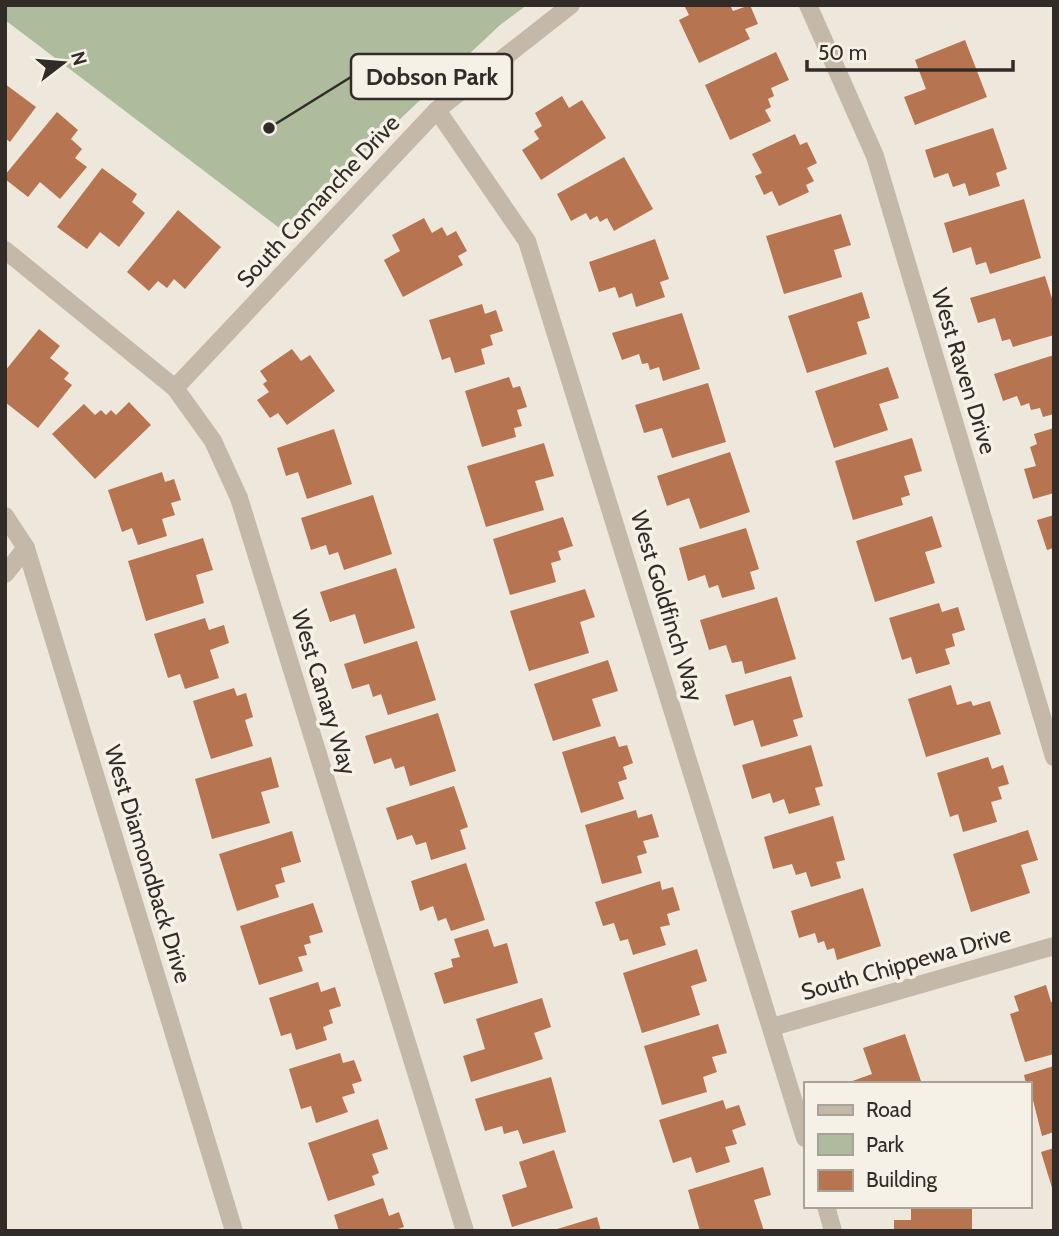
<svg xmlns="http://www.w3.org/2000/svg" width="1059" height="1236" font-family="Cabin,sans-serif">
<rect width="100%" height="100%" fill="#eee7db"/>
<!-- green -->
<path fill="#aebb9d" d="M5,5h522l-27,20 -218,205 -277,-210z"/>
<!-- building -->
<g fill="#b67451">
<path d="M684,5h46l3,6 17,-6 8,19 -13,5 5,10 -51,24 -20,-43 10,-5z"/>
<path d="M965,40l22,57 -72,28 -11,-28 22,-8 -11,-29z"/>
<path d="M776,52l13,28 -18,8 3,8 -6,3 3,8 -6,3 6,11 -41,19 -25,-55z"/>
<path d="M5,84l31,23 -26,35 -5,-4z"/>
<path d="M562,96l7,12 13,-8 24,38 -65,42 -19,-30 17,-11 -5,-8 8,-5 -7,-13z"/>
<path d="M57,112l21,18 -7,9 11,10 -7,9 12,9 -27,32 -20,-17 -12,15 -23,-18v-4z"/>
<path d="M993,128l14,41 -11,4 4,13 -31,10 -4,-13 -12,4 -5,-14 -14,5 -9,-28z"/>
<path d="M795,134l5,11 7,-3 10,21 -10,5 7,13 -8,4 3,7 -30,14 -7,-15 -8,4 -9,-19 7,-3 -10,-19z"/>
<path d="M624,157l29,52 -39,22 -7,-13 -7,4 -3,-6 -7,4 -4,-7 -15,8 -14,-27z"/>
<path d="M102,168l35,26 -5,8 13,11 -26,34 -19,-15 -13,17 -30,-22z"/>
<path d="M1024,199l17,59 -51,16 -4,-12 -10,3 -5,-18 -18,6 -9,-30z"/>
<path d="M178,210l43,37 -36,42 -11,-10 -7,9 -9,-7 -9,10 -22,-19z"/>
<path d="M841,214l10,31 -17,5 8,27 -58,17 -18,-58z"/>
<path d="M424,218l8,15 10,-6 5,9 9,-5 11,20 -9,5 5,9 -60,32 -19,-37 16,-9 -8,-16z"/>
<path d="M655,239l14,40 -9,3 5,15 -29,10 -4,-14 -13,5 -4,-11 -16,5 -10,-30z"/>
<path d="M1045,276l9,29v30l-41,12 -3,-8 -8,2 -7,-23 -17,5 -8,-25z"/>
<path d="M862,292l8,26 -13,4 10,32 -60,19 -19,-57z"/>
<path d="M482,304l3,10 11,-4 7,21 -13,4 3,10 -12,4 4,15 -30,9 -5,-16 -8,3 -13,-40z"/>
<path d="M682,313l18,56 -37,12 -4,-14 -9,3 -2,-7 -6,1 -3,-10 -17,6 -10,-27z"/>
<path d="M39,329l21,17 -10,12 19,15 -5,6 8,6 -34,43 -33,-26v-31z"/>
<path d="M292,349l9,12 9,-6 25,36 -48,34 -9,-12 -8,5 -13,-18 12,-8 -6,-8 4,-3 -7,-10z"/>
<path d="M1054,355v59l-11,3 -3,-9 -9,2 -2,-7 -8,3 -4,-10 -14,5 -9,-27z"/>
<path d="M888,367l11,31 -20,6 9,26 -54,18 -19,-57z"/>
<path d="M509,377l4,11 7,-2 7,21 -10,3 5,16 -8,2 2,9 -34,10 -17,-56z"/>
<path d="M708,383l18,59 -54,16 -10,-30 -18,5 -9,-28z"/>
<path d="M129,402l22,23 -56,54 -43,-45 32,-30 11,11 6,-5 5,5 5,-5 5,5z"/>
<path d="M1054,428v65l-21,6 -9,-30 12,-3 -6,-19 7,-3 -3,-10z"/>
<path d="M334,429l18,55 -45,15 -9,-27 -12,4 -9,-28z"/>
<path d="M912,438l10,33 -18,5 6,19 -9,3 2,7 -50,15 -18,-59z"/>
<path d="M544,443l10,33 -19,5 9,29 -58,17 -19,-61z"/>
<path d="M730,452l20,60 -50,17 -11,-31 -22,8 -10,-30z"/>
<path d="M162,472l3,10 9,-3 7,21 -10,3 4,12 -13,4 5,17 -29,9 -6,-17 -10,4 -14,-42z"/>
<path d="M373,495l19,59 -48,16 -6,-18 -9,3 -3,-10 -15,5 -10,-32z"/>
<path d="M1054,515v33l-7,2 -10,-30z"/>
<path d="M932,516l10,31 -17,5 10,31 -60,19 -19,-61z"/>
<path d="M563,517l10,29 -15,5 3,9 -10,3 5,19 -46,13 -17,-56z"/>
<path d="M746,528l13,41 -9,3 5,17 -33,9 -4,-13 -9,3 -4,-13 -17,6 -9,-33z"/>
<path d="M203,538l10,32 -17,5 8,28 -58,18 -18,-60z"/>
<path d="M396,568l19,60 -51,16 -9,-30 -25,8 -10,-30z"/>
<path d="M585,589l10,28 -15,5 9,31 -60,18 -19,-60z"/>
<path d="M777,597l19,62 -51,15 -3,-13 -10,2 -6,-18 -17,5 -9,-30z"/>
<path d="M939,603l3,9 16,-5 7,23 -13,4 3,12 -10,3 5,15 -34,10 -5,-17 -9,3 -13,-42z"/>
<path d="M205,618l4,12 15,-5 5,18 -19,7 9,28 -34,11 -5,-15 -12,4 -14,-44z"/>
<path d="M417,641l19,59 -48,15 -7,-21 -8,3 -4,-13 -17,5 -8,-25z"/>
<path d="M608,660l10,31 -26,8 9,27 -48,15 -19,-57z"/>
<path d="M791,676l12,41 -10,3 5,16 -37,11 -8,-27 -19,6 -9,-31z"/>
<path d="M951,685l6,20 14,-4 2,5 17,-5 11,33 -75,23 -18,-58z"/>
<path d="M234,688l3,8 9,-3 7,24 -8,3 8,26 -42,13 -18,-58z"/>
<path d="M438,713l18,58 -46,15 -6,-20 -9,3 -4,-11 -17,6 -9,-28z"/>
<path d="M615,736l4,11 8,-2 6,18 -10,4 4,12 -9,3 6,17 -43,14 -19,-61z"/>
<path d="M811,745l12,41 -8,2 5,17 -31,9 -5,-15 -11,4 -3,-10 -18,6 -10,-34z"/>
<path d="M271,757l8,30 -18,5 9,31 -58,16 -17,-60z"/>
<path d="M988,757l4,12 11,-4 6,19 -11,3 4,12 -11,3 6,20 -34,10 -5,-18 -8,3 -13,-44z"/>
<path d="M454,786l14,41 -8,3 6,19 -35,11 -5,-18 -10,3 -4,-10 -15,5 -11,-32z"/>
<path d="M636,810l2,8 14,-4 7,23 -16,4 4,12 -10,3 5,17 -40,11 -17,-59z"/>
<path d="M833,816l12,44 -9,2 5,16 -30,9 -5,-15 -10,3 -4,-11 -19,5 -9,-32z"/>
<path d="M1028,830l10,30 -17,5 9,28 -59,19 -18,-58z"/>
<path d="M292,831l9,31 -20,6 4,14 -10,3 4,12 -42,14 -18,-57z"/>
<path d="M466,863l19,57 -34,11 -5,-13 -8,3 -5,-15 -13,5 -9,-30z"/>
<path d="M660,881l2,9 11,-3 7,23 -13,4 3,11 -10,2 6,18 -33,10 -5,-16 -8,2 -6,-18 -11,3 -8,-24z"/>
<path d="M863,888l18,58 -44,14 -3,-12 -7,2 -3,-9 -6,2 -3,-10 -16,5 -8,-27z"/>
<path d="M313,903l10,29 -14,4 2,7 -7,2 3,10 -9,2 5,14 -44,14 -19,-59z"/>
<path d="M488,929l6,18 13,-4 11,40 -74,21 -10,-31 19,-6 -2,-8 9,-2 -6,-18z"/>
<path d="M697,949l10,32 -16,5 9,29 -58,18 -19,-60z"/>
<path d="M318,982l3,10 14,-5 6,19 -12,4 4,13 -10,4 4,13 -31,10 -5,-17 -10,3 -12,-38z"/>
<path d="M1046,985l5,17h3v52l-29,8 -15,-48 9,-3 -5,-15z"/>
<path d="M542,998l9,29 -17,6 9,26 -72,23 -8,-26 22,-7 -9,-30z"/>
<path d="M718,1024l9,29 -15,4 5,15 -14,5 4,15 -45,13 -18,-59z"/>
<path d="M905,1034l17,50h-78l28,-10 -9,-26z"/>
<path d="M340,1053l3,10 11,-3 8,21 -10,3 3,9 -13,4 6,15 -32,11 -5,-17 -10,3 -12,-40z"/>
<path d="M1054,1066v66l-12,4 -13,-52h-3l-2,-9z"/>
<path d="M551,1077l15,55 -43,12 -5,-14 -14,4 -2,-8 -17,5 -10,-32z"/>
<path d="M723,1100l3,9 13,-4 7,20 -14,5 5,14 -12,3 5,15 -34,11 -5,-16 -18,6 -14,-43z"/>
<path d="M378,1119l10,30 -16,5 7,19 -7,3 3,9 -47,16 -20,-58z"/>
<path d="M1054,1148v43h-1l-12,-39z"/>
<path d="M554,1150l19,58 -61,19 -10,-32 25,-8 -8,-25z"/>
<path d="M763,1167l8,28 -17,5 10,31h-64l-12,-41z"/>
<path d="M383,1198l6,18 10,-4 5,15 -12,4h-53l-5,-16z"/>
<path d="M911,1206h61v25h-78v-11h17z"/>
<path d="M597,1217l4,14h-47v-1z"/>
</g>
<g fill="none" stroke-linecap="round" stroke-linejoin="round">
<!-- minor -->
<g stroke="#c4b8a9" stroke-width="18">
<path d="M808,5l67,151 179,601"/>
<path d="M437,110l90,131 278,897"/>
<path d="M5,250l170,138 38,53 26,57 226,733"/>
<path d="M175,388l262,-278 134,-105"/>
<path d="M5,516l21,32 208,683"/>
<path d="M5,574l21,-26"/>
<path d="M772,1027l282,-81"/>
<path d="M826,1206l7,25"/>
</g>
</g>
<g text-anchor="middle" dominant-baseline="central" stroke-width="7" stroke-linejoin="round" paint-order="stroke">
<!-- street labels -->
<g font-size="23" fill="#322c28" stroke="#f6f1e7">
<text transform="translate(318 201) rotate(-47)">South Comanche Drive</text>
<text transform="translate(964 371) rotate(73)">West Raven Drive</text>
<text transform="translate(667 606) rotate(73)">West Goldfinch Way</text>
<text transform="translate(324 692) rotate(73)">West Canary Way</text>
<text transform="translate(148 864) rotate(73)">West Diamondback Drive</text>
<text transform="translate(906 963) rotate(-16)">South Chippewa Drive</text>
</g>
</g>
<!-- callouts -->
<path fill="none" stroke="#322c28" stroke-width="2.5" d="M269 128L351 77"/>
<circle fill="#322c28" stroke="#f6f1e7" stroke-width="2.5" cx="269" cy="128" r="7"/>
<rect fill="#f6f1e7" stroke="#322c28" stroke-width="2.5" x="351" y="54" width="161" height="45" rx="7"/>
<g font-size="24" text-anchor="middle" font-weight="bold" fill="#322c28">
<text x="432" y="85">Dobson Park</text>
</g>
<!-- border -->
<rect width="1059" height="1236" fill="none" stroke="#322c28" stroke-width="14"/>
<!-- legend -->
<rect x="804" y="1082" width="228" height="126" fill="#f6f1e7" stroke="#a8a29b" stroke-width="2"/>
<rect x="818" y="1105" width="35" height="10" fill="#c4b8a9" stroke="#a8a29b" stroke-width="2"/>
<text x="866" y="1117" font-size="21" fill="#322c28">Road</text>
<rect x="818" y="1134" width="35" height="21" fill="#aebb9d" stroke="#a8a29b" stroke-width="2"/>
<text x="866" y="1152" font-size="21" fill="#322c28">Park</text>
<rect x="818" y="1170" width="35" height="21" fill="#b67451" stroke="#a8a29b" stroke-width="2"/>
<text x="866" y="1187" font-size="21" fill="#322c28">Building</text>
<!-- north arrow -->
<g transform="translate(63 63) rotate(74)" stroke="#f6f1e7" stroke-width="5" paint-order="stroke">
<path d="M0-5L12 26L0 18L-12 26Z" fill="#322c28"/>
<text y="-10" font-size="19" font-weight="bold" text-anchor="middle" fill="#322c28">N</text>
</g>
<!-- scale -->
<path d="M807 60v10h206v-10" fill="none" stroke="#322c28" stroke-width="3.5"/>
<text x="818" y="60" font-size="21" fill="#322c28" stroke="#f6f1e7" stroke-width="5" paint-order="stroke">50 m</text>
</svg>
